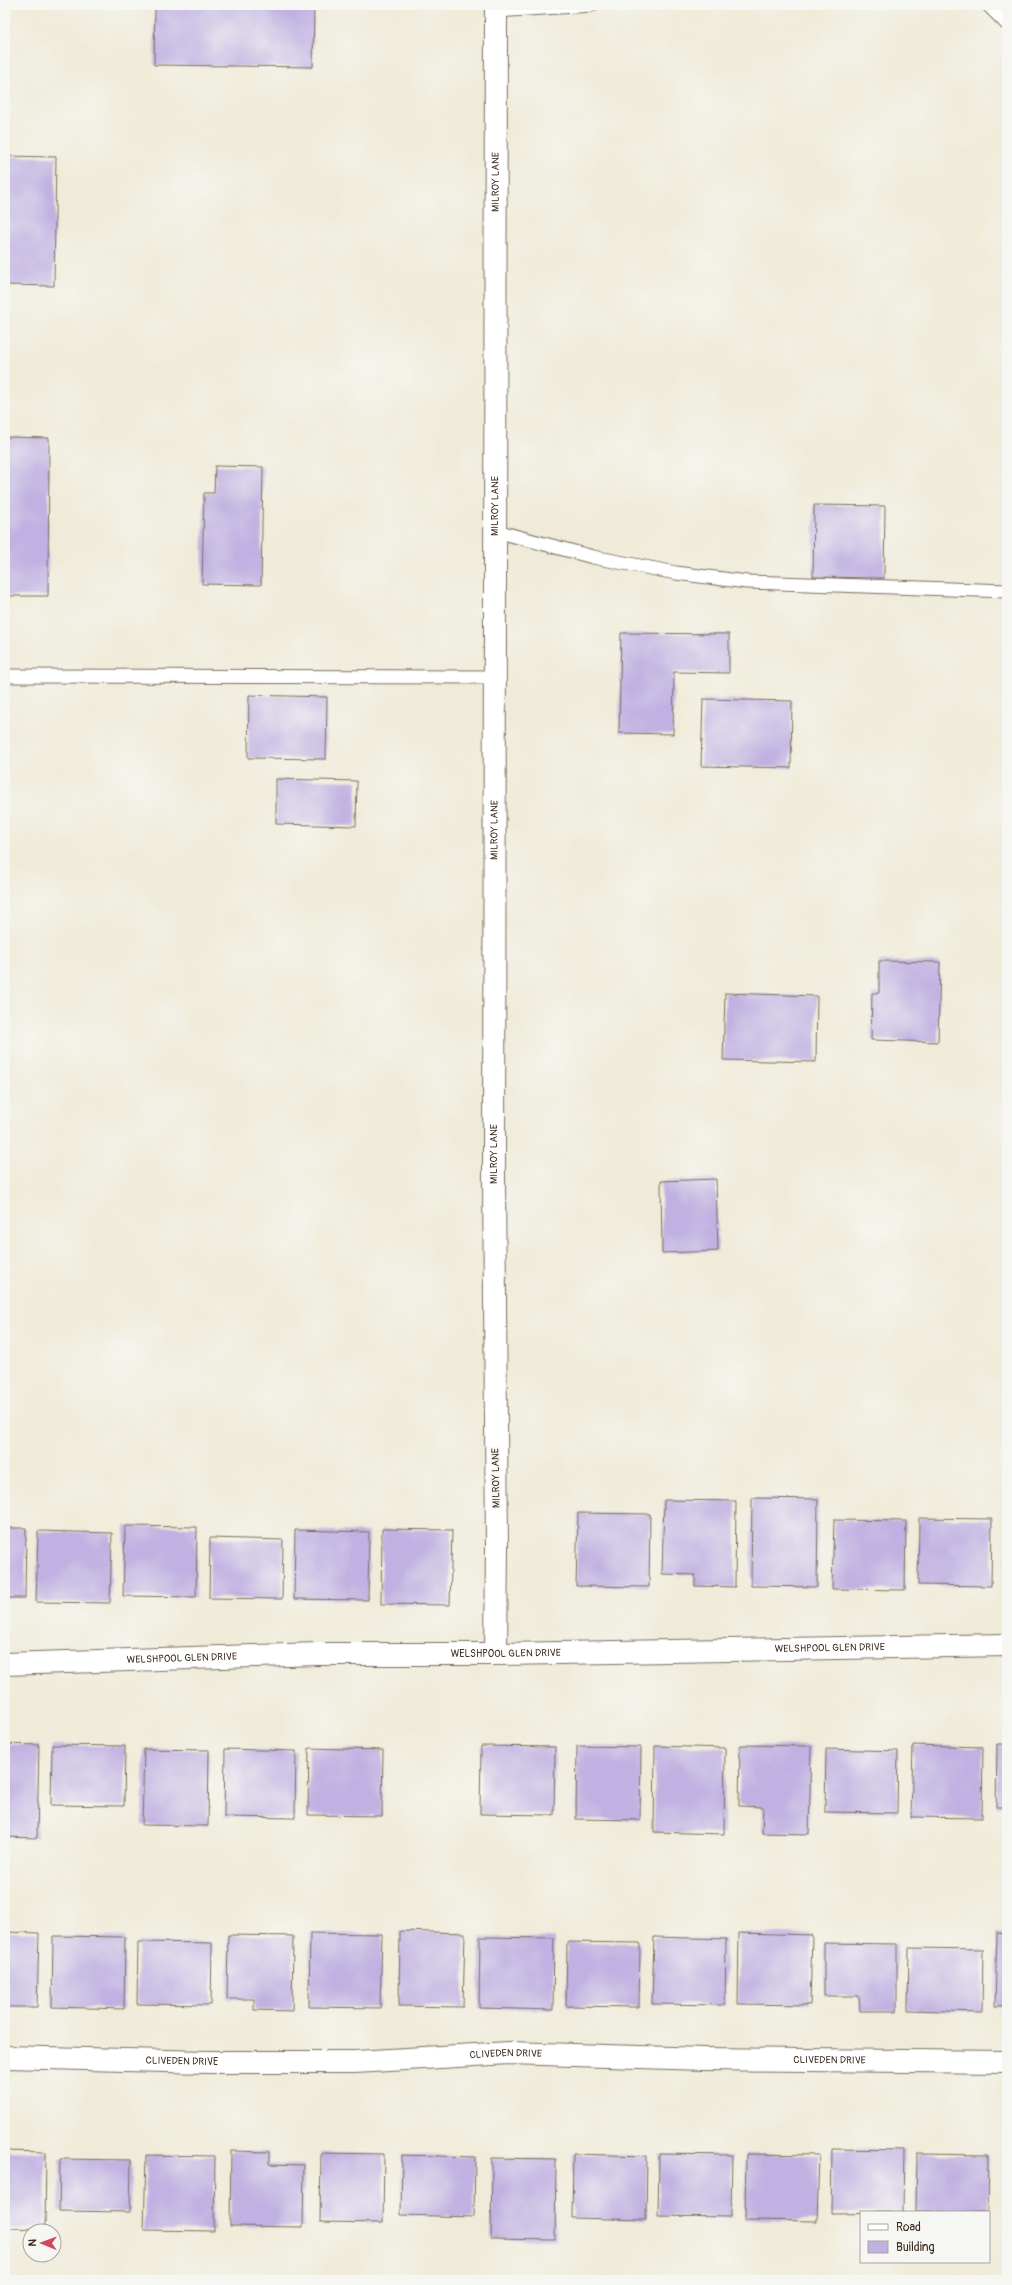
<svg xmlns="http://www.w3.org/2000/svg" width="1012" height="2285" font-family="Pangolin,sans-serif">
<rect width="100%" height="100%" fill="#f6f6f2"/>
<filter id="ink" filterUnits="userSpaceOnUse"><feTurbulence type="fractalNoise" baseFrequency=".025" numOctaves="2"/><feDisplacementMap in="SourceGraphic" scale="8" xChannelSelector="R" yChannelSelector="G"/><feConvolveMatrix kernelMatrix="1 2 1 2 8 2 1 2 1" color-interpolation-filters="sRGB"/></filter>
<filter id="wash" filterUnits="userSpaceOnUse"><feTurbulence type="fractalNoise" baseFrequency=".012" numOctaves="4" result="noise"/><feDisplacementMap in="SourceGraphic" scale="16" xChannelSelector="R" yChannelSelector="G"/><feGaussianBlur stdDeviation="0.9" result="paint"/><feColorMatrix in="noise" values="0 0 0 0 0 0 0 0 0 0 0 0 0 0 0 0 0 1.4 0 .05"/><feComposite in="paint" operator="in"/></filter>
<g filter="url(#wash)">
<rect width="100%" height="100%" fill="#efebd8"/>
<g id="blocks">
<!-- building -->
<g fill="#bfb1e1">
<path d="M155,5h159l-1,62 -159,-2z"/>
<path d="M5,156l51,1 -2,129 -49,-1z"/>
<path d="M5,437l44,1 -1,158h-43z"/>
<path d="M215,466l48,1 -2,118 -59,-1 2,-91h10z"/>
<path d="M814,505l71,1 -1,72 -71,-1z"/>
<path d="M621,633l108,1v39l-55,-1 -1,62 -54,-1z"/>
<path d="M249,695l78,2 -1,62 -78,-1z"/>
<path d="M703,699l89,2 -1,67 -90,-2z"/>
<path d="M276,779l81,2 -1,45 -80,-2z"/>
<path d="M879,961l61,1 -2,80 -67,-2 1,-47h7z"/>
<path d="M725,993l92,3 -1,66 -93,-2z"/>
<path d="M716,1179l2,72 -56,2 -1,-72z"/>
<path d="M752,1498l66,1 -1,88 -66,-1z"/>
<path d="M664,1500l72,1 -1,86 -40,-1v-11l-33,-1z"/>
<path d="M578,1513l72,1 -1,73 -73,-1z"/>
<path d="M919,1518l73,1 -1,67 -73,-1z"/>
<path d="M834,1520l72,1 -1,69 -73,-1z"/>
<path d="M125,1526l72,1 -1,70 -73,-1z"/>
<path d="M5,1528h21l-1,70h-20z"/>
<path d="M382,1529l70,1 -2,75 -69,-1z"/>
<path d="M295,1530l74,2 -1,68 -74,-1z"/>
<path d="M38,1531l74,2 -2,70 -74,-1z"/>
<path d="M210,1538l73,2 -1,59 -73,-1z"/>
<path d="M1006,1553h1v32h-2z"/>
<path d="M5,1744l34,1 -2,93 -32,-1z"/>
<path d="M997,1744h10v63h-11z"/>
<path d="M52,1745l73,1 -1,60 -73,-1z"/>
<path d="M740,1745l71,1 -2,88 -47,-1 1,-26 -24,-1z"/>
<path d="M913,1745l70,2 -1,71 -71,-1z"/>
<path d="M481,1746l74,1 -1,68 -74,-1z"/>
<path d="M577,1746l64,1 -1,73 -64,-1z"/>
<path d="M655,1746l70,2 -1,86 -70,-2z"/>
<path d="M309,1748l74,2 -1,66 -74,-1z"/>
<path d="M144,1749l65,1 -1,76 -66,-1z"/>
<path d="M225,1749l71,2 -1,67 -71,-1z"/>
<path d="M826,1749l72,2 -1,62 -72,-1z"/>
<path d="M400,1931l65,2 -2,74 -64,-1z"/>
<path d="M5,1932l34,1 -2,74h-32z"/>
<path d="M997,1932l10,1v73h-12z"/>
<path d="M310,1933l72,1 -2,74 -71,-1z"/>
<path d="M739,1933l73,2 -2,70 -72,-1z"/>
<path d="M228,1935l65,1 -1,75 -38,-1v-11h-27z"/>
<path d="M53,1936l72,1 -1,72 -72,-2z"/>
<path d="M480,1937l74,1 -1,72 -74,-2z"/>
<path d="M654,1937l72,2 -1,66 -73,-1z"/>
<path d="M138,1942l74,1 -1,62 -74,-1z"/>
<path d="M567,1942l73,1 -1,64 -73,-1z"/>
<path d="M824,1943l73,1v67h-37l-1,-15h-35z"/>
<path d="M909,1948l74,1 -1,63 -74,-2z"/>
<path d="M832,2149l72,1 -1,62 -72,1z"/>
<path d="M5,2151l41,1 -1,77 -40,-1z"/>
<path d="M231,2151l38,1v12l35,1 -1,62 -73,-1z"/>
<path d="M321,2153l63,1 -1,69 -63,-1z"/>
<path d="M573,2154l74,2 -1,64 -74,-2z"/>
<path d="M659,2154l73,1 -1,62 -73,-1z"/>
<path d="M746,2154l73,1 -2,66 -72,-1z"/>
<path d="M917,2154l72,1 -1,57h-72z"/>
<path d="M146,2155l69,1 -1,75 -70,-1z"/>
<path d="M402,2155l73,2 -1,60 -73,-2z"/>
<path d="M492,2158l64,1 -1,81 -64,-1z"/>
<path d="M60,2159l71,1 -1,52 -71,-1z"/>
</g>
</g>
</g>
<g filter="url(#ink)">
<use href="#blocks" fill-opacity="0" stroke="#7a6e5f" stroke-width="1"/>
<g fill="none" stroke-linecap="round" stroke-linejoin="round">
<!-- lane casing -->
<g stroke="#7a6e5f" stroke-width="15">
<g id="lane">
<path d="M988,5l19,19"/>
<path d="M496,11l96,-6"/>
<path d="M496,531l97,26 83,16 71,9 260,9"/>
<path d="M5,676l491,1"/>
</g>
</g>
<!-- street casing -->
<g stroke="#7a6e5f" stroke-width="24">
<g id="street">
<path id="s1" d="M496,1654l1,-108 -3,-368 2,-1173"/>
<path id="s2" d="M5,1664l313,-10h178l511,-9"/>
<path id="s3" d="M5,2057l202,5h148l154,-9 195,6 303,3"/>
</g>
</g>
<!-- lane -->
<use href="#lane" stroke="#fff" stroke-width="13"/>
<!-- street -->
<use href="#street" stroke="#fff" stroke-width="22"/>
</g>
</g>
<g text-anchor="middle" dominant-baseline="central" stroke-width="4" stroke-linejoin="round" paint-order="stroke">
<!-- street labels -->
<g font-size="10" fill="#3b2a1e" stroke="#f6f6f2">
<text stroke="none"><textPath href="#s1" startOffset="1472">MILROY LANE</textPath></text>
<text stroke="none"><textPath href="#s1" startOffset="1148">MILROY LANE</textPath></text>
<text stroke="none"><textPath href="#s1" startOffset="824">MILROY LANE</textPath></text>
<text stroke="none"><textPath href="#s1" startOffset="500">MILROY LANE</textPath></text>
<text transform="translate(496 1478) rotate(-91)">MILROY LANE</text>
<text stroke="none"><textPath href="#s2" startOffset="825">WELSHPOOL GLEN DRIVE</textPath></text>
<text stroke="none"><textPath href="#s2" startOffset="501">WELSHPOOL GLEN DRIVE</textPath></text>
<text stroke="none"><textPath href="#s2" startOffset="177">WELSHPOOL GLEN DRIVE</textPath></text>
<text stroke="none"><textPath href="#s3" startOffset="501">CLIVEDEN DRIVE</textPath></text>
<text stroke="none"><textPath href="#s3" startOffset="177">CLIVEDEN DRIVE</textPath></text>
<text stroke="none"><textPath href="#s3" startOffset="825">CLIVEDEN DRIVE</textPath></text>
</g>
</g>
<!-- margin -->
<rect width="1012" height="2285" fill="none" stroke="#f6f6f2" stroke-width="20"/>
<!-- legend -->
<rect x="860" y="2211" width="130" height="52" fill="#f6f6f2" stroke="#aba49d"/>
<rect x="868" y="2224" width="20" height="6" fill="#ffffff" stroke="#aba49d"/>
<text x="896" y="2231" font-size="12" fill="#3b2a1e">Road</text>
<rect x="868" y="2241" width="20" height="12" fill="#bfb1e1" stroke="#aba49d"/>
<text x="896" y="2251" font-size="12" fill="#3b2a1e">Building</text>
<!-- north arrow -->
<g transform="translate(42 2243) rotate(271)"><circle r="19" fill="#f6f6f2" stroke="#aba49d"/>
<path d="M0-3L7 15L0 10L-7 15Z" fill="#d1495b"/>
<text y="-6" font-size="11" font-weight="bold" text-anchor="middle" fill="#3b2a1e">N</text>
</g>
</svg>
